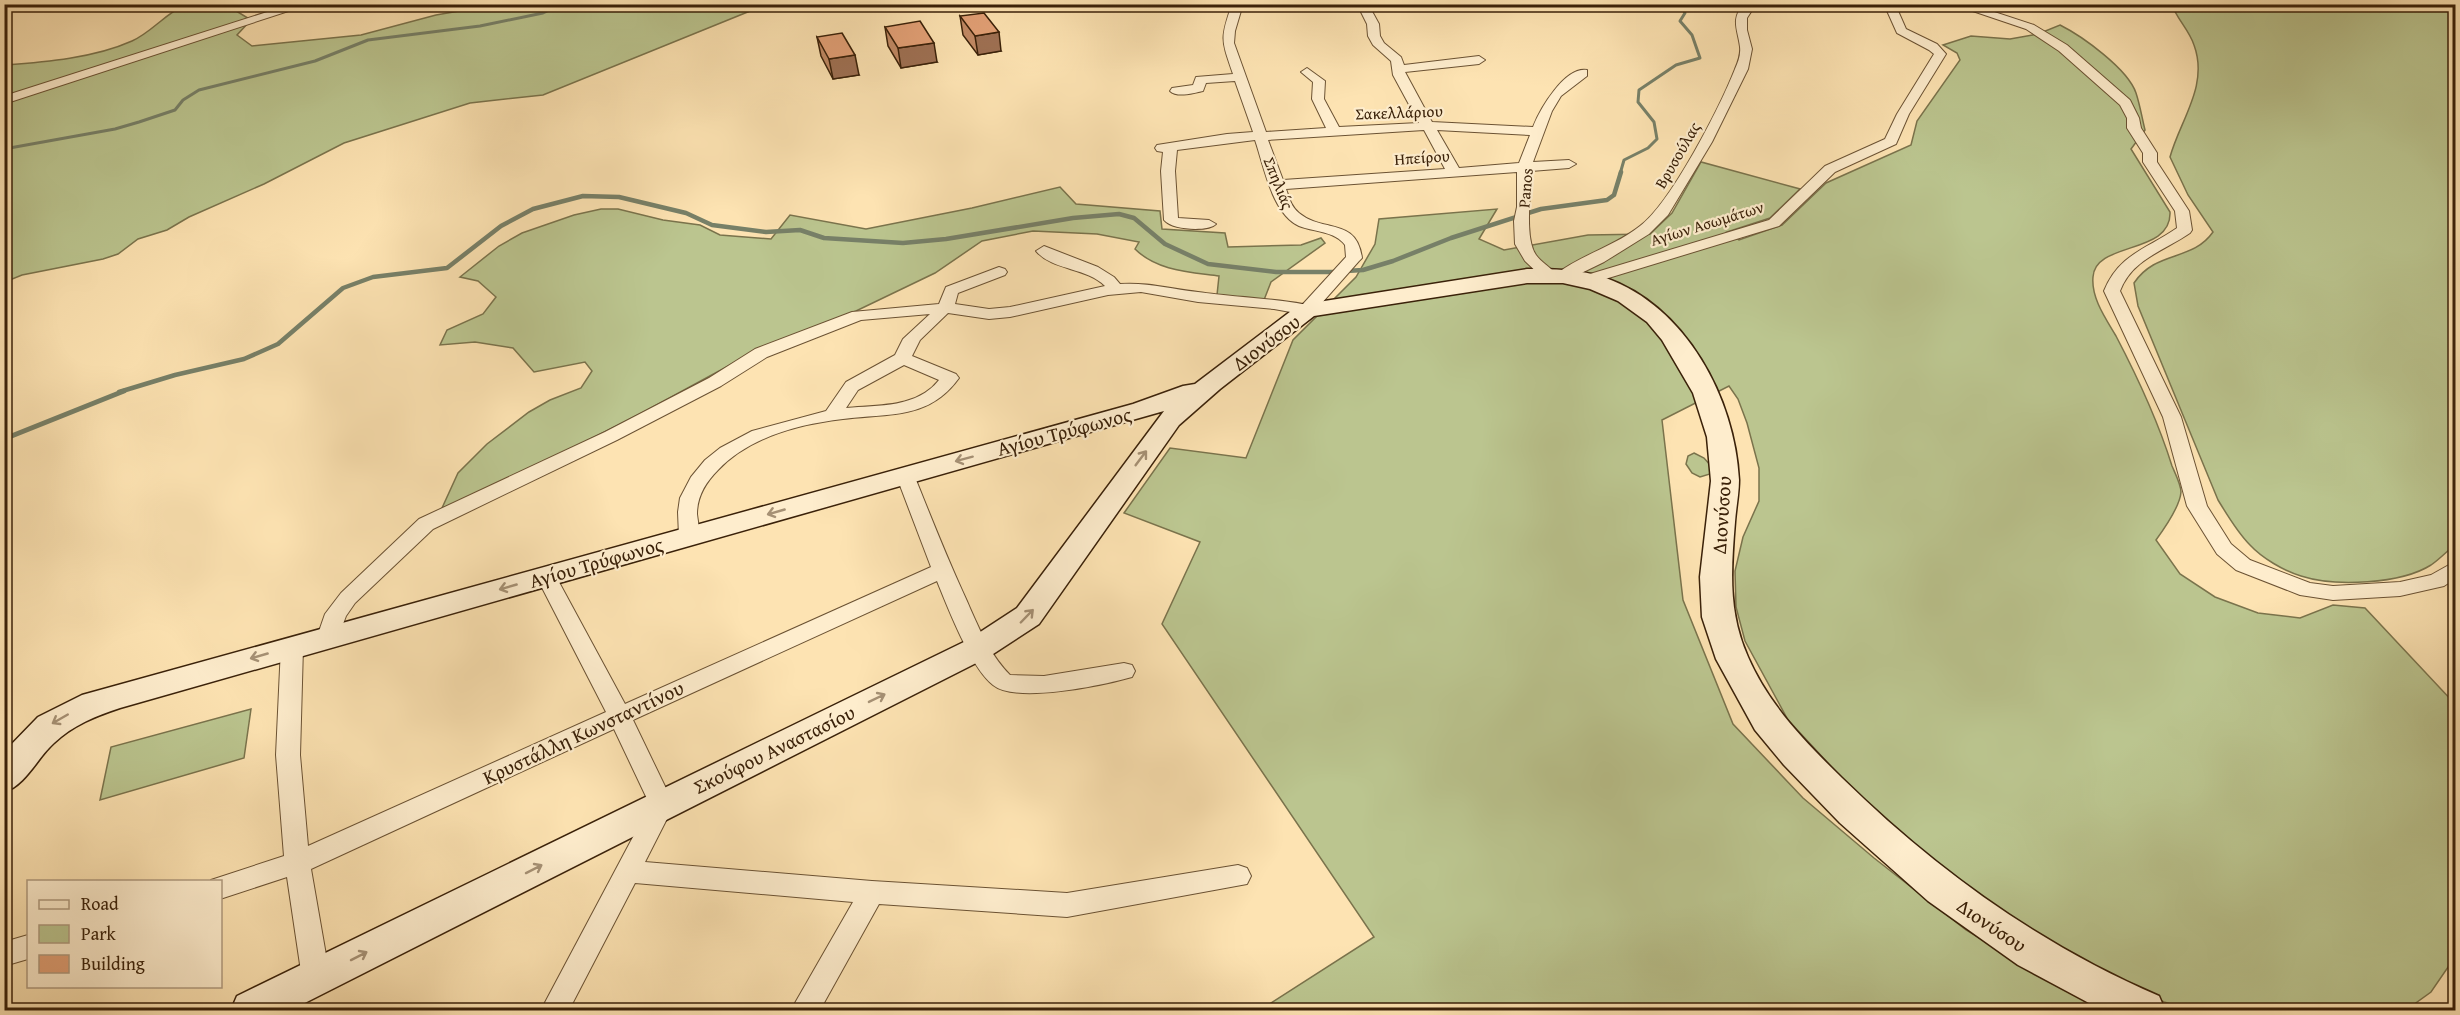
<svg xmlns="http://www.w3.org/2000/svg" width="2460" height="1015" font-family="'Gentium Book Plus',serif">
<rect width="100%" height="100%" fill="#fde3b2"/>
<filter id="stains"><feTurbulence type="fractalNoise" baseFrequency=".00333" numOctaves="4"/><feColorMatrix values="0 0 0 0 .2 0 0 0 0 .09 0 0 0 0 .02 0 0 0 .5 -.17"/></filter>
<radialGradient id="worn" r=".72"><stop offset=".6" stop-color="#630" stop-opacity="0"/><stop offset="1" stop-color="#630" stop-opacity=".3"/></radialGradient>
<!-- green -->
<g fill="#bbc58f" stroke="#7a734c" stroke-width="1.5">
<path d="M185,5l48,4 18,11 -14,15 15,11 109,-11 75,-20 58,-10h271l-222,90 -73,8 -126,40 -80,41 -75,33 -22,13 -29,9 -20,15 -15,5 -81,16 -17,7v-217c41,-3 89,-7 127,-24 20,-9 34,-28 53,-36z"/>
<path d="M2172,5h283l1,539c-8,6 -16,15 -25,21 -30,19 -96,22 -130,11 -17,-5 -39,-18 -51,-31 -13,-13 -22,-29 -32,-45l-80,-194 -4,-23c22,-33 58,-21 79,-51l-25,-37 -18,-38c10,-37 39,-71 24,-112 -5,-15 -17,-26 -22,-40z"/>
<path d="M2060,25c22,11 68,44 76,68 4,12 6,25 9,37l-14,19 39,63c2,43 -75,29 -77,65 -2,21 13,42 23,59 22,42 42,85 56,130 3,7 9,19 9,26 -1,15 -17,37 -25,48l24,34 35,23 43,16 42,5 33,-13 32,3 90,96v253l-24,35 -25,18h-214l-28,-8 -76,-37 -92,-54 -86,-69 -70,-66 -52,-56 -43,-79 -9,-34 -1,-36 8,-34 16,-36v-33l-12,-45 -9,-24 -9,-13 -67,34 21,180 50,124 70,74 71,60 92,72 105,63 42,17h-853l114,-73 -212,-313 38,-82 -76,-29 46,-65 76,10 47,-118 63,-63 19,-33 4,-25 118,-10 -18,30 25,11 84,-15 62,-1 22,-21 29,-51 99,27 -30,29 -43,14 12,8 43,-15 44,-42 85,-38 6,-24 43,-61 -3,-7 -14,-8 28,-9 39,3 28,-5z"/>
<path d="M1060,187l16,17 84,7 2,18 63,4 3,14 73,-2 20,-7 4,5 -54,39 -7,18 -47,-5 2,-19c-29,-4 -62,-5 -84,-27l4,-7 -42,-8 -64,-3 -51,10 -47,32 -79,38 -102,41 -114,62 -166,84 -32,10 16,-35 29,-29 42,-32 21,-12 31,-12 11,-17 -7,-9 -51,10 -21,-24 -38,-6 -35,3 7,-15 36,-16 13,-17 -18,-16 -18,-4 39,-31 23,-13 52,-18 27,-6h17l45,11 37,5 20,10 51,4 19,-24 76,14 106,-21z"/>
<path d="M1694,453l10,5 8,9 -2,7 -10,3 -8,-4 -6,-9 2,-8z"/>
<path d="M251,709l-7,49 -144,42 11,-53z"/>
</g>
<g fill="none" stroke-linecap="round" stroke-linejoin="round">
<!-- stream-far2 -->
<g stroke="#778068" stroke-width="3">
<path d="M4,149l111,-20 24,-7 36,-12 8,-10 16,-10 116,-29 53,-21 112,-14 63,-13 19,-9"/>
<path d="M1620,174l4,-14 24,-12 9,-9 -3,-17 -16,-20 1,-12 37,-25 24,-7 -8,-23 -12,-14 5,-8 -5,-9"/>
</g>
<!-- stream-far1 -->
<g stroke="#778068" stroke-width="4.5">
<path d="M1346,271l17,-1 30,-9 58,-23 90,-29 66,-9 7,-5 7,-23"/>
<path d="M119,392l56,-17 69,-16 34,-15 65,-56 30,-11 74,-9 54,-42 32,-17 50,-13 36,1 67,16 26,12 54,7 34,-2 24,8 79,5 43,-4 127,-21 46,-4 15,4 31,26 43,20 68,8h60"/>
</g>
<!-- stream -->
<path stroke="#778068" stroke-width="5" d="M4,439l120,-48"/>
<!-- minor casing -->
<g stroke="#6b5233" stroke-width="2">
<g id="minor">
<path d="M292,4h18l-306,100v-8z"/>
<path d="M1232,4h11l-8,27 -1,12 32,89 60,-4 -14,-29 1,-17 -12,-10 6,-4 18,13 -1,18 15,28 80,-4 -26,-48 -2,-14 -18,-16 -5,-9 -1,-12 -10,-20h11l11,20 1,12 4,7 17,14 3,8 75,-9 6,4 -6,4 -74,8 27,50 101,5c7,-18 32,-61 54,-57v6l-26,20 -9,15 -19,51 36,-2 7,4 -7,4 -38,3c0,22 -7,67 5,84 5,7 14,12 20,19 25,-19 59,-28 84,-48 31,-23 80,-119 95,-157 3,-7 6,-14 5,-22 -2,-17 -10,-28 4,-43h12l-9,14v12l5,19 -4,20 -36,73 -44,73 -19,19 -45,28 -35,17h-25l-19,-18 -10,-17 -1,-23 3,-14v-35l-231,17c3,8 5,18 13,24 24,20 58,4 63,45l-3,3 -46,52 -6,2 -33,-6 -76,-7 -57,-10 -33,3 -98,22 -21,2 -41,-6 -28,27 -8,16 44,18 3,4c-30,42 -70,35 -116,41 -43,5 -94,18 -125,51 -12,12 -21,26 -21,44 1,9 4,19 -1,27l-7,2 -7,-2 -3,-5 -1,-24 2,-14 11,-21 14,-17 15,-12 32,-17 74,-20 20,-29 49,-27 8,-16 27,-25 -69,6 -94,37 -46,29 -104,54 -184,89 -78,74 -9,13 -10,27 -8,2 -8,-2 -3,-6 8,-23 16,-21 78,-74 186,-87 104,-54 46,-29 97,-37 87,-8 7,-17 53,-20 6,2 2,3 -2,3 -47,18 -3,11 34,5 21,-2 95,-21c-19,-19 -52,-15 -69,-35l8,-5 54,21 16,10 6,7c27,-2 51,5 78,8 35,5 70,6 105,12l43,-47 -1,-12c-10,-14 -31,-13 -46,-19 -27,-12 -35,-60 -44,-86l-78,10 -2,21 3,47 31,2 7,4c-8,8 -44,6 -52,-4l-3,-49 2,-19 -6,-1 -2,-3 2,-3 70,-11 26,-2 -18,-51 -29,2 -3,8c-9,2 -26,7 -33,0l2,-3 21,-3 3,-8 37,-3c-12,-35 -13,-35 -1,-70zM1424,130l21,39 -162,11 -15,-40zM1437,130l93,5 -11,28 -60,5zM904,365l35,15c-22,28 -60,25 -93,28l12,-18z"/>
<path d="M1884,4h11l11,25 31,15 9,10 -37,60 -13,30 -61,28 -56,54 -187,57h-12l-2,-3 2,-3 189,-57 56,-54 60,-27 12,-25 37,-60 -5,-4 -32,-17z"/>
<path d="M1952,4h18l64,21 33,20 63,55 9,18 2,10 16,25v9l32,49 3,19 -2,3c-26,18 -58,26 -70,58l61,126 26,89 24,38 19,16 60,23 23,3 67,-4 31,-7 25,-14v17l-12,8 -44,10 -67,4 -33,-5 -64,-25 -19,-16 -30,-48 -24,-89 -59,-126c15,-37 43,-42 73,-63l-2,-17 -32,-49v-9l-16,-25v-10l-7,-13 -61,-54 -33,-22z"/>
<path d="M905,469l7,2 2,4c17,42 33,83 52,124 12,27 23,55 44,76l34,1 80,-13 8,2 3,6 -3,6c-28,8 -116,27 -139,8 -22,-17 -45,-77 -56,-104l-304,139 41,85 -29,57 227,19 195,12 171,-28 9,3 4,8 -4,8 -180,33 -188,-13 -59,106h-29l62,-108 -218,-19 -66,127h-28l109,-205 -36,-76 -303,140 19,109 -4,9 -10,4 -10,-4 -4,-9 -15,-101 -67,22v-17l-9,-2 73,-24 -8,-101 5,-108 3,-6 8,-2 8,2 3,6 -3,108 8,91 298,-134 -70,-136 3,-5 7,-2 7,2 72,133 306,-137 -35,-92 2,-4z"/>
<path d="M28,935v24l-24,7v-24z"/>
</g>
</g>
<!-- secondary casing -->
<g stroke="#3a2109" stroke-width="3">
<path id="secondary" d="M1527,269c26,0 53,0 79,9 80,29 129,120 133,202 0,13 -3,28 -4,42 -4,48 -7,91 13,135 21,48 57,85 94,121 93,91 198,167 317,218l6,14h-63l-84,-45 -90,-64 -88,-78 -56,-58 -29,-35 -39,-71 -14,-42 -2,-40 11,-96 -4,-44 -14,-44 -31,-53 -15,-18 -29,-21 -28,-12 -27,-6h-36l-213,33 -94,73 -41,36 -140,199 -49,32 -699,354h-60l6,-14 731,-356 49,-32 147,-197 -1044,297c-24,8 -47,17 -66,35 -17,15 -28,42 -50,49l1,-41 33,-34 44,-22 1051,-291 50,-18 12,-2 104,-79z"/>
</g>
<!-- minor -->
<use href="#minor" fill="#feedcd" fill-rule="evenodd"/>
<!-- secondary -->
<use href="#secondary" fill="#feedcd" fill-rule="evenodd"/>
</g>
<!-- wall -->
<g fill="#c28a65" stroke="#3a2109" stroke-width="1.5">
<path d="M960,16l41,35 -23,4 -15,-20z"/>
<path d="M885,27l52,35 -36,6 -13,-22z"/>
<path d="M817,37l42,38 -26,4 -12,-23z"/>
</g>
<!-- shaded-wall -->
<g fill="#9e7053" stroke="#3a2109" stroke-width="1.5">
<path d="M999,32l2,19 -23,4 -3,-19z"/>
<path d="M934,43l3,19 -36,6 -3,-20z"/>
<path d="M855,55l4,20 -26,4 -4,-20z"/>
</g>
<!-- building -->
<g fill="#e2a076" stroke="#3a2109" stroke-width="1.5">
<path d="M984,13l15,19 -24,4 -15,-20z"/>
<path d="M920,21l14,22 -36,5 -13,-21z"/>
<path d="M842,33l13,22 -26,4 -12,-22z"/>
</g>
<!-- one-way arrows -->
<defs><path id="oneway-shaft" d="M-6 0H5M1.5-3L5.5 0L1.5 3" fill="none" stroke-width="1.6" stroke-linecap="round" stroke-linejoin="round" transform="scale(1.5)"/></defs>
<g stroke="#a69175">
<use href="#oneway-shaft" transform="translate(1141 458) rotate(-53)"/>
<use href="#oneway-shaft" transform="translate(964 459) rotate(165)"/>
<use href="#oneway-shaft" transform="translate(776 512) rotate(164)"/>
<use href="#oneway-shaft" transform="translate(508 587) rotate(164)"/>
<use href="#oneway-shaft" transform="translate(1027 616) rotate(-46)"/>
<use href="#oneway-shaft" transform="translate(259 656) rotate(164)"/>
<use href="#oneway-shaft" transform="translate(877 698) rotate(-26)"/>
<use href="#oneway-shaft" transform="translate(60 719) rotate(150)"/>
<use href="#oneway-shaft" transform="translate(534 869) rotate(-27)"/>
<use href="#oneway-shaft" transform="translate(359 956) rotate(-27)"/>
</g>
<g text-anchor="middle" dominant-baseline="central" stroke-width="4.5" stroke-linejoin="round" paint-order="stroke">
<!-- far-street labels -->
<g font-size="16" fill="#3a2109" stroke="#feedcd">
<text transform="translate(1399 112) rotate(-2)">Σακελλάριου</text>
<text transform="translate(1677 155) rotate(-60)">Βρυσούλας</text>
<text transform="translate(1422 157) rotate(-4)">Ηπείρου</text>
<text transform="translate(1279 183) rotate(68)">Σπηλιάς</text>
<text transform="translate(1525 188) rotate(-85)">Panos</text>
<text transform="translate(1707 223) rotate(-17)">Αγίων Ασωμάτων</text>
</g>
<!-- street labels -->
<g font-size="20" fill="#3a2109" stroke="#feedcd">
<text transform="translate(1266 342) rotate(-37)">Διονύσου</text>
<text transform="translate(1064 431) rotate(-15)">Αγίου Τρύφωνος</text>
<text transform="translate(1721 515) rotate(-86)">Διονύσου</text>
<text transform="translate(596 562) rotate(-16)">Αγίου Τρύφωνος</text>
<text transform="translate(583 732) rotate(-25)">Κρυστάλλη Κωνσταντίνου</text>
<text transform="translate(774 749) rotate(-26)">Σκούφου Αναστασίου</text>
<text transform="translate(1992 925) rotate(34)">Διονύσου</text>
</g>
</g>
<!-- margin -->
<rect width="2460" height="1015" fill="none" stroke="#fde3b2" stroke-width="24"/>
<rect x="6" y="6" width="2448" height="1003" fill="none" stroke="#3a2109" stroke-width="3"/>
<rect x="12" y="12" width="2436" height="991" fill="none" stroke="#3a2109" stroke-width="1.5"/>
<!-- legend -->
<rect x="27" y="880" width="195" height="108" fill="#feedcd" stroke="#b09b7f" stroke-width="1.5"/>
<rect x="39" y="900" width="30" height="9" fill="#feedcd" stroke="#b09b7f" stroke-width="1.5"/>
<text x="81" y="910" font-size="18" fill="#3a2109">Road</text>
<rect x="39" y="925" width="30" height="18" fill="#bbc58f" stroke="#b09b7f" stroke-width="1.5"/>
<text x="81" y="940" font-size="18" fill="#3a2109">Park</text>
<rect x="39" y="955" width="30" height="18" fill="#e2a076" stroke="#b09b7f" stroke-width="1.5"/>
<text x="81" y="970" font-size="18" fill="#3a2109">Building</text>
<rect width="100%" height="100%" filter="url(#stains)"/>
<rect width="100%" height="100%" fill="url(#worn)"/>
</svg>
